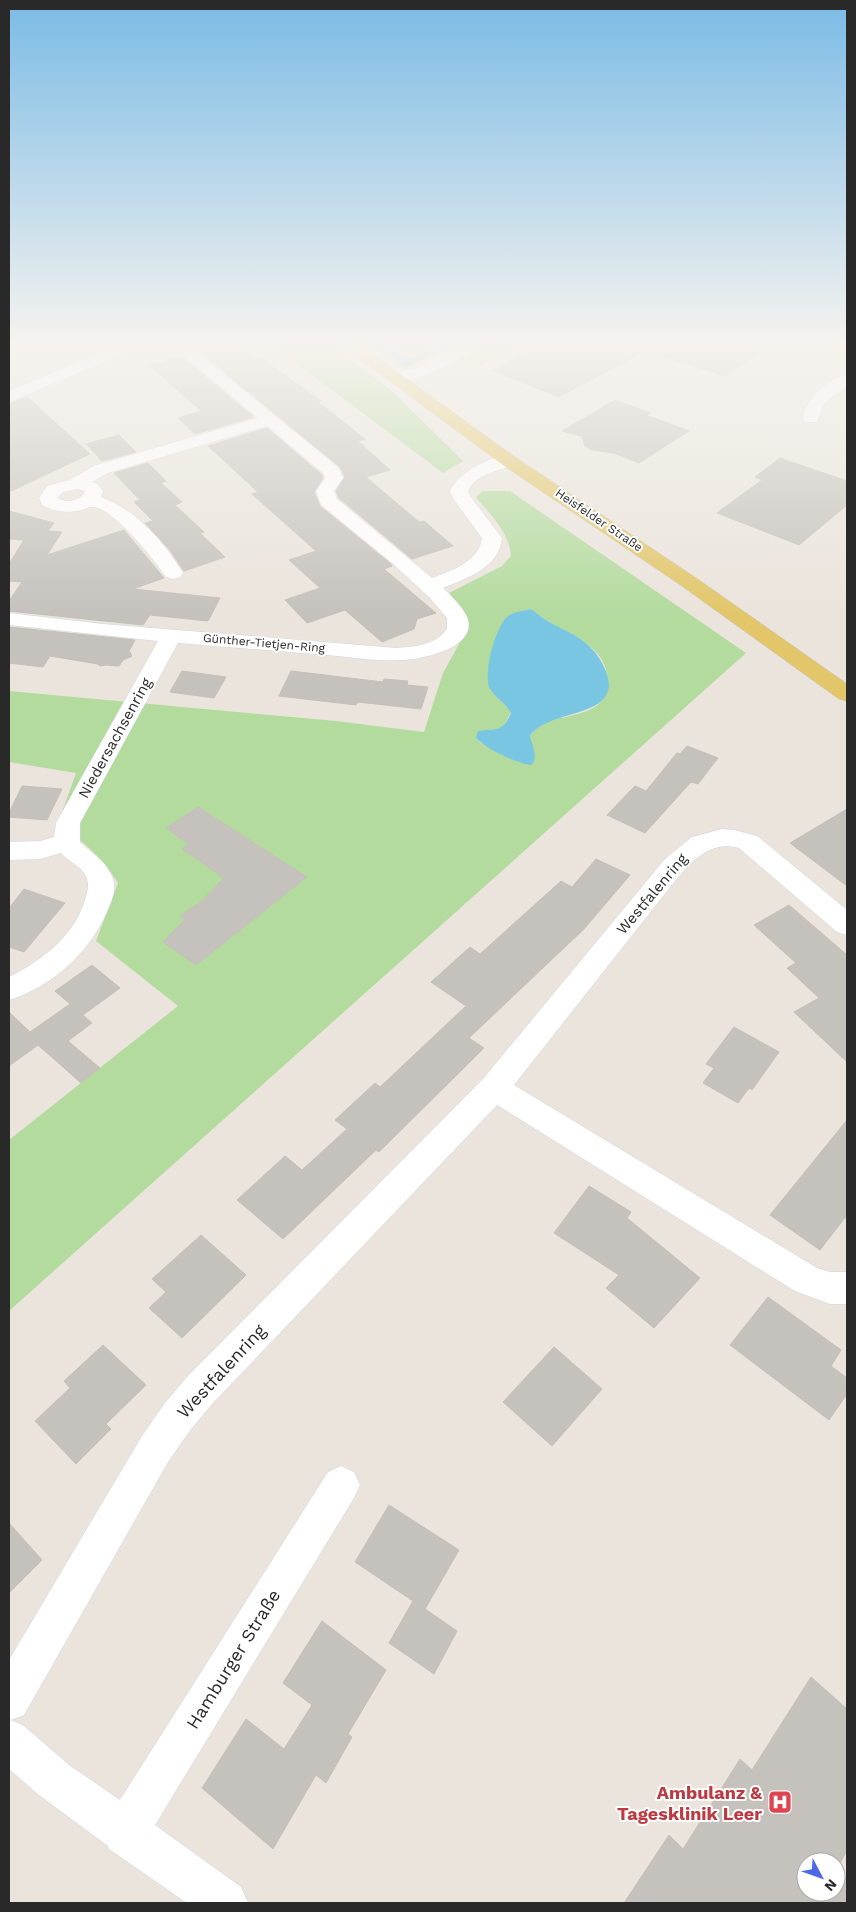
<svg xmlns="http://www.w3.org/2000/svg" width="856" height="1912" font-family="'Work Sans',sans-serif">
<rect width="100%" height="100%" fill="#eae4dc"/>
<!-- green -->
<g fill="#b3db9e" fill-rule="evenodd">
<path d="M273,346h60l59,45 71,70 -20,12z"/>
<path d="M368,346h151l-38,19 -39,-14 -38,18z"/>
<path d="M483,491h27l236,162 -737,658v-171l169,-134 -82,-65 22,-58c-16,-26 -35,-42 -60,-59l18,-51 -67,-11v-71l327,30 88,11 19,-59 26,-47 -3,-10 -17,-23 53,-27 9,-10c-2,-24 -20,-41 -35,-59zM530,609c7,3 12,9 19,13 24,13 62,28 58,62 0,6 -1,13 -6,18 -19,19 -55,10 -71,34l1,7 -18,17 -32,-17 -5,-5 12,-8h9l7,-4 7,-14 -21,-23c2,-32 1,-73 40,-80z"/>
</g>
<!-- water -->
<g fill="#79c6e2">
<path d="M376,346h12l23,13 26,-13h12l-41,20 -4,-1z"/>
<path d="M530,609c7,3 12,9 19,13 21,11 41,18 53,41 31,58 -53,43 -72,73 2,9 9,22 1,29 -16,-2 -44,-16 -55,-27l2,-7c19,-3 24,2 33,-18 -5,-9 -15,-15 -21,-24 -8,-14 6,-64 18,-73 6,-4 15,-5 22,-7z"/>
</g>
<!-- building -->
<g fill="#c5c1bc" stroke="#c5c0b6" fill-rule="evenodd">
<path d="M223,346h16l16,12 5,-1 61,44 -3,1 47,37 -7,2 32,29 -24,7 53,45 5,-1 29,25 -41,13 -73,-61 -3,-7 9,-14 -5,-10 -140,-115z"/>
<path d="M539,346h233l-47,30 -80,-25 -86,46 -68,-27z"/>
<path d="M182,357l72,60 -59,17 -17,-16 23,-7 -52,-46z"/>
<path d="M27,397l63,57 -81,38v-88z"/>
<path d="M615,400l35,13 -4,2 43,16 -50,32 -26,-10 -21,-3 -7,-4 -3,-10 -20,-5z"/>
<path d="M267,428l55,47 1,3 -9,14 6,14 71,58 1,2 -8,3 52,44 -19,6 -3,10 -32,13 -37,-32 -38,13 -22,-23 35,-12 -31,-28 27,-9 -64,-57 6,-2 -50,-46z"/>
<path d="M119,435l17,17 -34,9 -16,-17z"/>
<path d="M780,458l67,23v24l-48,40 -82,-32 45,-33 -7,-3z"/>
<path d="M148,463l18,18 -5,2 21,19 -7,3 29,27 -4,1 25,24 -41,14 -15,-22 -24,-26 8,-2 -19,-19 6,-2 -26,-27z"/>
<path d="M9,511l45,12 -6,8 14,1 -15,23 77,-25 40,48 -31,11 87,9 -12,23 -58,-6 -7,10 -134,-14v-10l13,-19 -13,-1v-17l15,-24 -15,-1z"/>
<path d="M9,627l126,13 -6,11 3,5 -9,4 -4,6 -13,-1 -6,1 -2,-2 -48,-8 -7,11 -34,-4z"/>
<path d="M182,671l44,6 -12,21 -44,-6z"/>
<path d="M291,671l92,11 1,-3 24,2 -1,4 21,2 -7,22 -63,-7 -2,3 -77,-9z"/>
<path d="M687,746l31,12 -20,26 -7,-2 -46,51 -38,-18 28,-29 11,5 31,-38 3,1z"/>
<path d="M22,786l40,3 -15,31 -38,-3v-4z"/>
<path d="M198,807l109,70 -111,88 -33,-23 22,-23 -5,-3 22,-15 22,-23 -42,-29 6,-5 -22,-16z"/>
<path d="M847,809v77l-57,-43z"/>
<path d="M596,859l34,16 -46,54 -115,109 15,10 -105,104 -3,-2 -93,89 -46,-39 48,-44 17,14 45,-41 -12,-9 40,-37 5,4 86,-81 -35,-24 39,-35 10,7 81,-73 11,6z"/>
<path d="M24,889l41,14 -41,49 -15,-5v-39z"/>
<path d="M789,905l58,50v107l-53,-50 25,-14 -32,-30 9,-5 -42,-38z"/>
<path d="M92,965l28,23 -37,27 -28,-24z"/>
<path d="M70,1004l22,19 -24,18 32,27 -19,15 -43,-38 -29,21v-54l21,20z"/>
<path d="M734,1027l45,25 -27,38 -3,-2 -11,15 -35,-20 11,-15 -8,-4z"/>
<path d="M847,1120v95l-27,35 -50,-35z"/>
<path d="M589,1186l42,26 -4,6 73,60 -46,50 -48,-40 13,-13 -65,-42z"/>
<path d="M201,1235l45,40 -64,63 -33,-30 17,-16 -14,-13z"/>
<path d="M768,1297l73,53 -10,16 16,12v16l-18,26 -99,-75z"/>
<path d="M103,1345l43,40 -40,39 5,5 -35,35 -41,-43 35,-33 -6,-7z"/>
<path d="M554,1347l48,42 -50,57 -49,-44z"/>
<path d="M389,1505l70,45 -34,59 32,22 -23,43 -45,-31 24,-42 -58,-39z"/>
<path d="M9,1523l33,37 -33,33z"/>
<path d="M322,1621l64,49 -38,64 4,3 -26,46 -10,-8 -43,74 -71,-61 44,-69 38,30 28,-44 -29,-22z"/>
<path d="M811,1677l36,32v141l-10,19 10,11v23h-223l45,-68 14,14 57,-90 12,11zM806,1862h30v30h-30z"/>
</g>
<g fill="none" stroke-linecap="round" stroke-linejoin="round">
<!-- minor casing -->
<g stroke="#d2d5e1" stroke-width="1">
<g id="minor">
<path d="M116,346h22l-2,3 -127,53v-11z"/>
<path d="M172,346h18l149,122 4,10 -9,13 3,8 95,79c20,-8 47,-16 50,-40l-30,-41 -2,-6c8,-19 45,-39 65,-34l3,4 -3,4c-15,5 -40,10 -47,26l2,5 32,42c-3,30 -35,40 -59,50 8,8 19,18 24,29 12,31 -45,42 -64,43 -25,2 -51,-3 -76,-5 -50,-4 -99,-8 -149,-12l-98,180v19c12,12 27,19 33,37 4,11 -2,23 -6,33 -19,42 -54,74 -98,88v-23c32,-16 63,-39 75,-74 3,-9 6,-18 2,-27 -5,-10 -18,-15 -25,-23l-21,6 -31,1v-18l31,-1 14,-4 2,-14 102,-182 -149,-16v-12l94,11 293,24c17,-1 42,-3 51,-20v-10l-17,-20 -38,-35 -71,-58 -5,-14 9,-13 -1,-4 -57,-48 -159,47 -16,9 5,1 6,8 -2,6c36,13 63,45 82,76l-3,4 -7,2 -7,-2c-11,-16 -54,-72 -75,-70 -5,1 -10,4 -15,4 -11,2 -24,0 -34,-6l-3,-7 8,-12 22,-6 27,-15 162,-47zM77,489l8,2c-5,11 -18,12 -28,7l6,-6z"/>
<path d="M460,346h20l-2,3c-25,12 -62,37 -90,30l-2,-3 2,-3 28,-5z"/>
<path d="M847,374v12l-22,17 -8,19h-12l-2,-4c3,-20 25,-39 44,-44z"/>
<path d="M722,829l12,1 23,6 90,74v25l-10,-3 -98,-84c-29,-8 -47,13 -65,34l-160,203 303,183 13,4h17v32h-17l-35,-13 -298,-186 -284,298 -22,26 -23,33 -144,253 -13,5 13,6 45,39 51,35 208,-328 13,-6 13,6 6,13 -6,13 -199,327 86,62 7,16h-61l-78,-54 -1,-3 -69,-51 -30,-26v-109l133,-224 23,-33 22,-26 296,-298 182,-220 27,-22z"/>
</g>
</g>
<!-- major casing -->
<g stroke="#c3c3c3" stroke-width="1">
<path id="major" d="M343,346h18l154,111 181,121 151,106v17l-8,-2 -157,-113 -179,-121z"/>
</g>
<!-- minor -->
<use href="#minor" fill="#fff" fill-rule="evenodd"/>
<!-- major -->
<use href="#major" fill="#e2c669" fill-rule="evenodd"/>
</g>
<!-- sky -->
<linearGradient id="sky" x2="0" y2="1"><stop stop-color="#7bbbe6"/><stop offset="0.56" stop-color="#f6f3ef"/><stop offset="1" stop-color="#f6f3ef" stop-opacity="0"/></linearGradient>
<rect width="856" height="614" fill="url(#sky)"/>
<!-- icons -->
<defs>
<g id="hospital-square" transform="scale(1.25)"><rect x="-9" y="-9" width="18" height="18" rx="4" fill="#e0444e" stroke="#fff"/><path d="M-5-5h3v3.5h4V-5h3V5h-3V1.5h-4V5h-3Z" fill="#fff"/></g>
</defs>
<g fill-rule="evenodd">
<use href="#hospital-square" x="780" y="1802"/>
</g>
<g text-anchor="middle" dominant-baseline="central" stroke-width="4" stroke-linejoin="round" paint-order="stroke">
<!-- far-street labels -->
<g font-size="12" fill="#292929" stroke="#fff">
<text transform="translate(599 520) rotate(34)">Heisfelder Straße</text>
<text transform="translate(264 643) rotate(5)">Günther-Tietjen-Ring</text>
</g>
<!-- street labels -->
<g font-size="15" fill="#292929" stroke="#fff">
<text transform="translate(115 738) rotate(-61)">Niedersachsenring</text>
<text transform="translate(652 894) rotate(-50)">Westfalenring</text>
</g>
<!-- near-street labels -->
<g font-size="18" fill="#292929" stroke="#fff">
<text transform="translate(221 1371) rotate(-47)">Westfalenring</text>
<text transform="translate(233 1659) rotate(-58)">Hamburger Straße</text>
</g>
<!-- near-health labels -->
<g font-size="18" font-weight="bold" fill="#be3a42" stroke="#fff" text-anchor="end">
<text x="762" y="1792">Ambulanz &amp;<tspan x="762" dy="21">Tagesklinik Leer</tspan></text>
</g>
</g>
<!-- border -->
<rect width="856" height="1912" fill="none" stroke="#292929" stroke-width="20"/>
<!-- north arrow -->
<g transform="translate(821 1877) rotate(131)"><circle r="24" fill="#ffffff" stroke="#a9a9a9"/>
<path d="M0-4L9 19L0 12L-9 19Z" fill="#4c68e7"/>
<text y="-8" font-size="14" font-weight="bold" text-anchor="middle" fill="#292929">N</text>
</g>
</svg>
